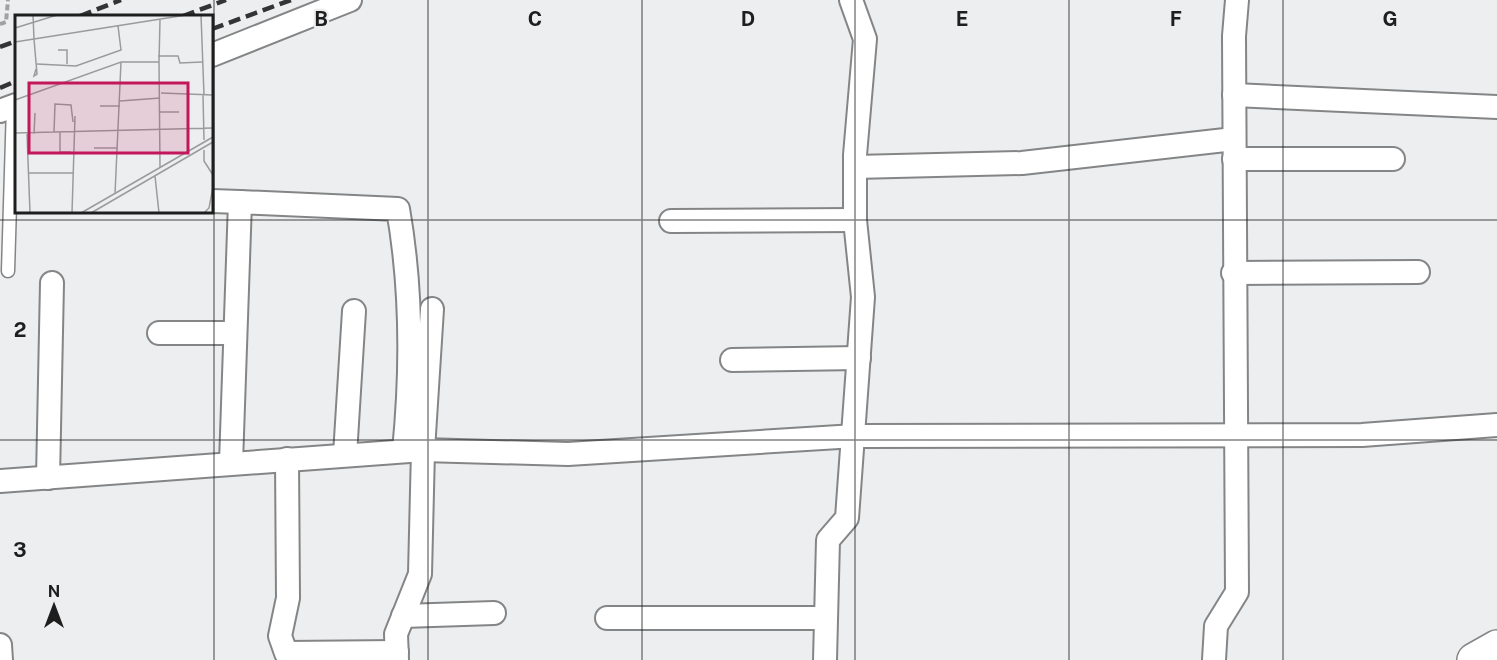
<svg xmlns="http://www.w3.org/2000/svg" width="1497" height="660" font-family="'Public Sans',sans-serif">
<rect width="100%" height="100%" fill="#edeeef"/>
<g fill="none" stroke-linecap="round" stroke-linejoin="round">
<!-- lane casing -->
<g stroke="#848586" stroke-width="15">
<path id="lane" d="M8,271l5,-165"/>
</g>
<!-- street casing -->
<g stroke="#848586" stroke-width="26">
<g id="street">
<path d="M212,55l138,-55"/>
<path d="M1234,95l263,12"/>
<path d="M0,111l16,-6"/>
<path d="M1234,159h159"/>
<path d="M855,167l167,-4 212,-24"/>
<path d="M212,201l28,1"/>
<path d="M671,221l184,-1"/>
<path d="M1233,273l185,-1"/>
<path d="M159,333h76"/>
<path d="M732,360l127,-2"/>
<path d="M345,455l9,-144"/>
<path d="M287,459l1,139 -8,38 6,17 111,-1"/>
<path d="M231,463l9,-261 158,7c14,80 14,161 6,242"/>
<path d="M48,478l4,-195"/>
<path d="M0,481l423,-31 145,4 287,-18 507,-1 135,-10"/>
<path d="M403,616l91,-3"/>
<path d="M607,618h218"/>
<path d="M0,645l1,15"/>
<path d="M397,660l-1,-26 24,-60 3,-124 9,-141"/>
<path d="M825,660l3,-120 19,-22 16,-221 -8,-77v-65l10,-116 -14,-39"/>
<path d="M1214,660l2,-34 21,-34 -3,-556 3,-36"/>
</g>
</g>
<!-- highway casing -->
<g stroke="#848586" stroke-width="36">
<path id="highway" d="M1474,660l23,-13"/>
</g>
<!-- path -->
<path stroke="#a1a1a2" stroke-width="4" stroke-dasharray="6 3" stroke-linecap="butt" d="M0,24l6,-2 2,-22"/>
<!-- lane -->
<use href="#lane" stroke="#fff" stroke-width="12"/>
<!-- street -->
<use href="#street" stroke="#fff" stroke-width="22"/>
<!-- highway -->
<use href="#highway" stroke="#fff" stroke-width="33"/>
<!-- rail -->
<g stroke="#343435" stroke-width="4.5" stroke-dasharray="12 6" stroke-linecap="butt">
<path d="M80,16l41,-16"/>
<path d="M183,16l43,-16"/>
<path d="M212,29l79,-29"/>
<path d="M0,47l16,-6"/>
<path d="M0,88l16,-7"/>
</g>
</g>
<!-- grid -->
<path fill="none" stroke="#1e1e1f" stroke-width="1.5" stroke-opacity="0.55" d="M214,0v660M428,0v660M642,0v660M855,0v660M1069,0v660M1283,0v660M0,220h1497M0,440h1497"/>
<!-- overview -->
<g transform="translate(15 15)">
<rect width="198" height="198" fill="#edeeef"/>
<path fill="none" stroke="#9a9b9c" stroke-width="1.5" d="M18,0l1,24M186,0l3,80M0,13l42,-13M19,24l3,35 -3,2 2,-7M0,27l171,-27M43,35h9v14M143,41h20l2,7 22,-1M106,47h38l1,105M144,47l1,-42M22,49l39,2 45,-16 -3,-24M146,78l52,2M188,80l1,45M0,85l106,-38 -6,132M105,86l40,-3M85,91h20M145,97h19M39,117l1,-28 16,1 2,17M45,117v20h11M0,118l198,-5M12,119l3,79M19,119l1,-21M79,133h23M189,135v11l9,14M14,158h44M140,161l4,37M57,198l3,-97M66,198l132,-76M76,198l122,-71M189,198l5,-5 4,-21"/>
<path fill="#c2185b" fill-opacity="0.15" stroke="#c2185b" stroke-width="3" d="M14,68h159v70h-159z"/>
<rect width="198" height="198" fill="none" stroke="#1e1e1f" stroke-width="3"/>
</g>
<g font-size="20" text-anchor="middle" font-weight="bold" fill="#1e1e1f" stroke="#edeeef" stroke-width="4.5" stroke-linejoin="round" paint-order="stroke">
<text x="321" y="26">B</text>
<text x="535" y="26">C</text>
<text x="748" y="26">D</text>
<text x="962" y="26">E</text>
<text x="1176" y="26">F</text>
<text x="1390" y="26">G</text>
<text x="20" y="337">2</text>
<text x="20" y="557">3</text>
</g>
<!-- north arrow -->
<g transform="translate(54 606)" stroke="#edeeef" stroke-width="4.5" paint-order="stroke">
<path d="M0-4.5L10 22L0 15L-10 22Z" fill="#1e1e1f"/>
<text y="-9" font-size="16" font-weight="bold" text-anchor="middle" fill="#1e1e1f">N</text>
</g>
</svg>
